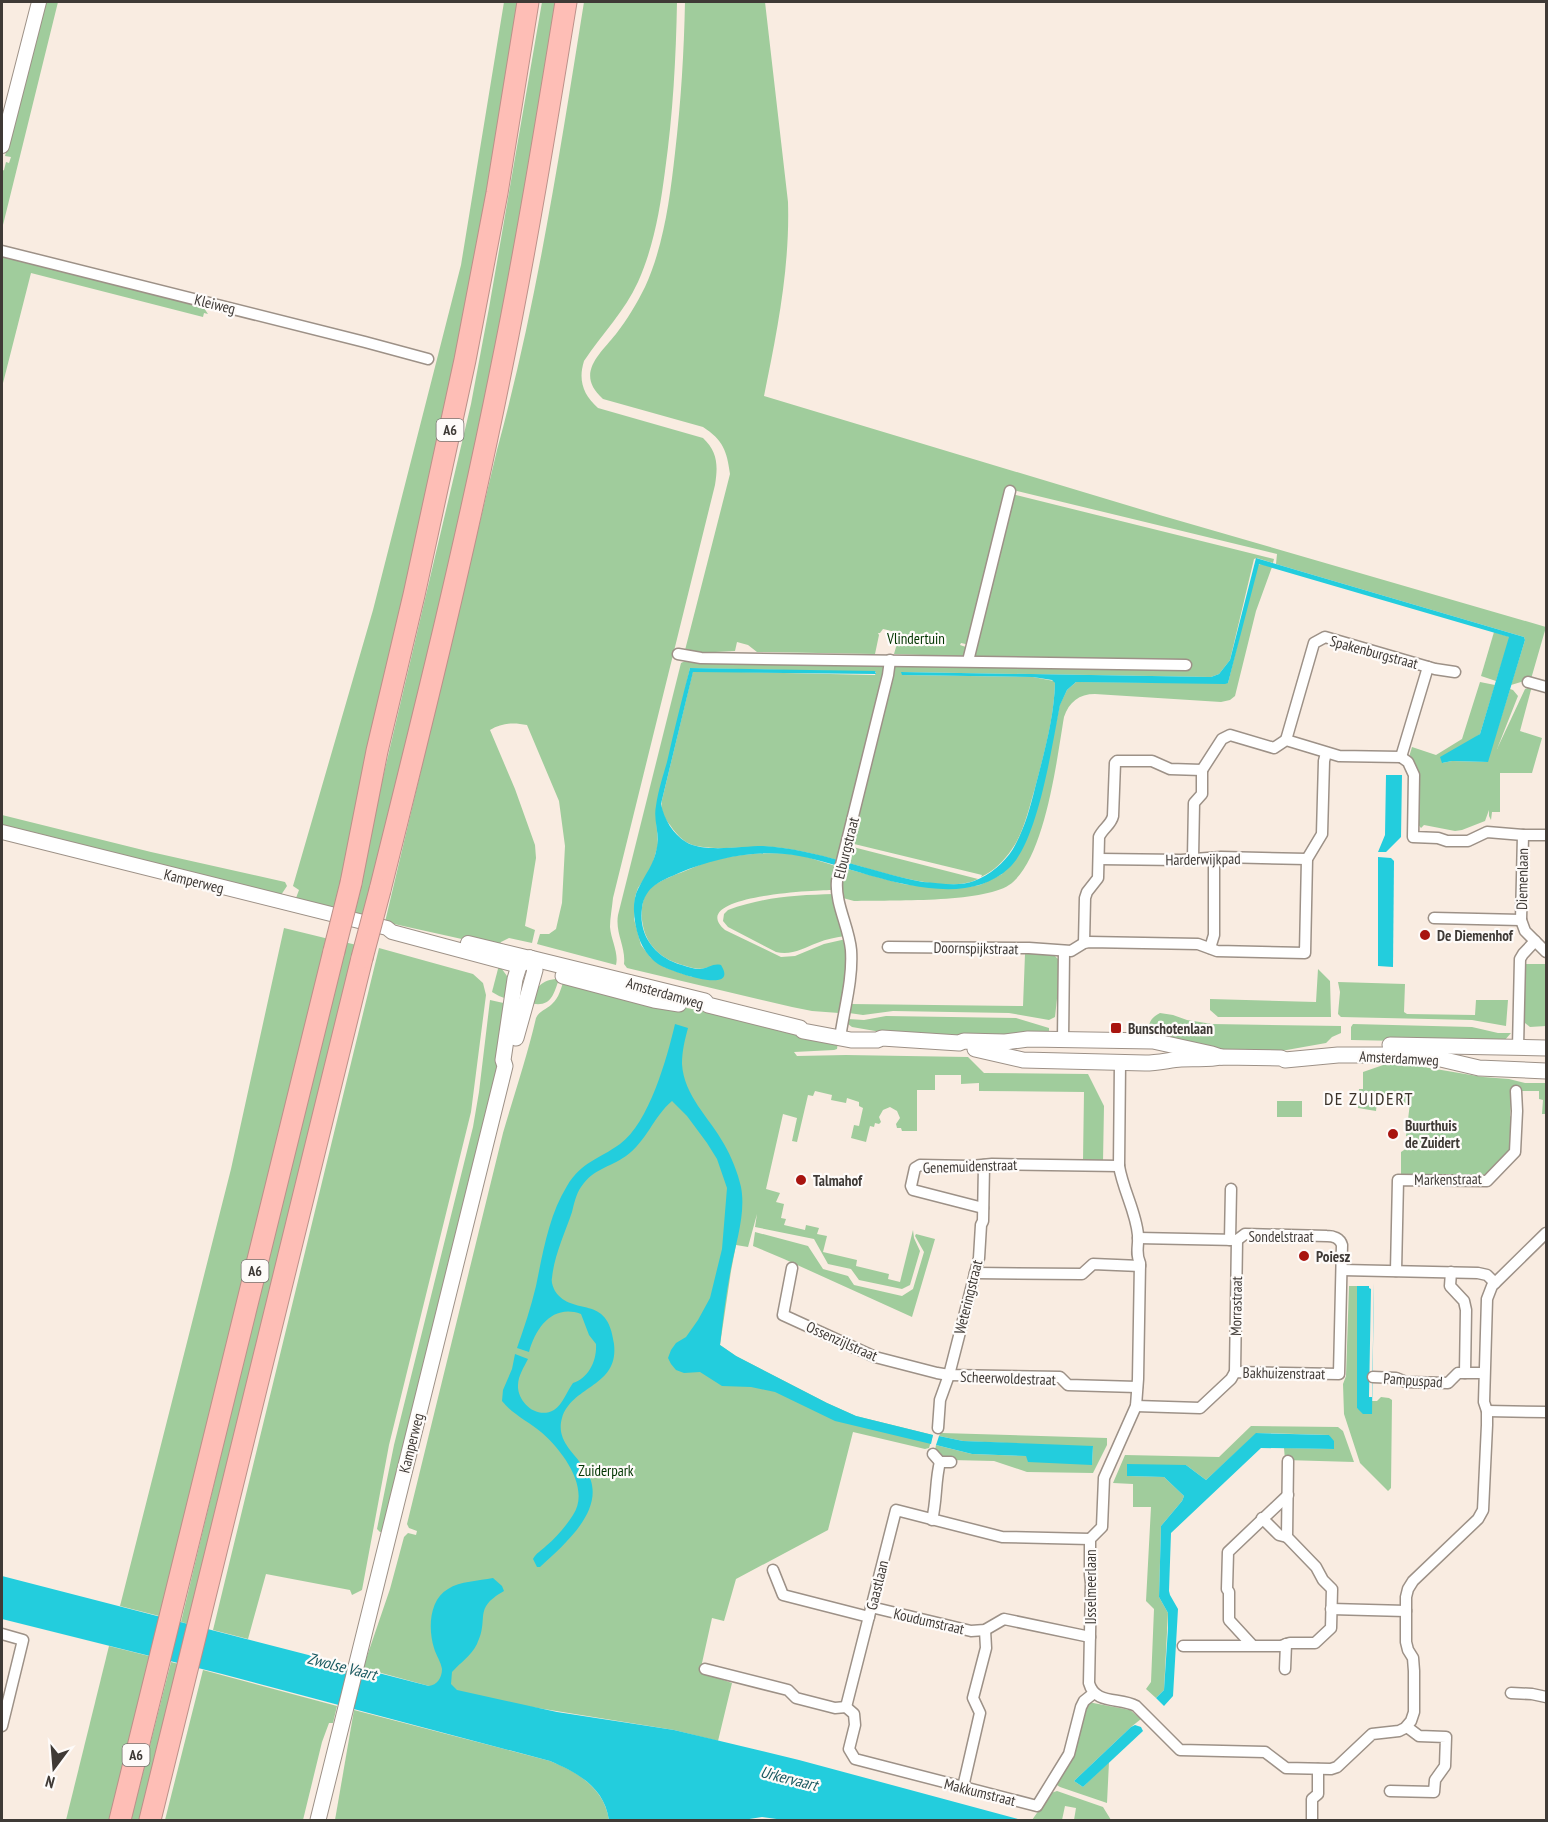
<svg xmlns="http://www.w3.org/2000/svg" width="1548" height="1822" font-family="'PT Sans Narrow',sans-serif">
<rect width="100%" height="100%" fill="#f9ece1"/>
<!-- green -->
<g fill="#a0cc9c">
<path d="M44,2h14l-56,227v-58l2,-1 2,-8 3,1 2,-6 -6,-1z"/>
<path d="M504,2h16l-54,340 -130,568 -40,-12 3,-8 -6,-4 80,-276 88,-345z"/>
<path d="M542,2h16l-66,391 -124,524 -17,-4 120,-509 18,-96z"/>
<path d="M584,2h93c-1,56 -4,112 -12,169 -5,38 -11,75 -27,111 -13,29 -36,52 -54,79 -6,19 -1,34 14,47l105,30c15,14 15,28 12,47l-102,413c-1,10 -3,20 -3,29 1,13 9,26 6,38l-79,-21 3,-10h9l7,-5 6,-26 3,-57 -6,-45 -32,-76c-14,-3 -25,-2 -37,5l25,59 20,56 1,13 -11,68 10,4 -3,13 -23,-5 -8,4 -3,5 -113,-25 112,-472c40,-147 63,-298 87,-448z"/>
<path d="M685,2h80l23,200c2,66 -11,130 -24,194l399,120 383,111 -15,52 -20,6 14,-45 -1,-3 -248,-73 1,-10 -268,-65 -39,156 -9,-2 -1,2 9,3 -2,7 -4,4 -41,-1v-3l-28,-1 6,-21 -17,-4 -3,4h-2l1,2 -4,19 -118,-2 -9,-7 -11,-3 -2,9 -20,1 -2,7 -30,-1 47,-184c-3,-23 -7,-34 -27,-47l-100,-28c-28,-25 -4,-44 13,-65 11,-14 21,-31 29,-47 19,-42 25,-89 30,-134 6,-51 9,-101 10,-151z"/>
<path d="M2,256l200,49 6,9 -4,-1 -1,4 -172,-44 -29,114z"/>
<path d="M1012,494l262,65 -1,4 -16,-5 -3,1 -24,101 -11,14 -8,3 -309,-5v3l131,2 21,4 1,2c-1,36 -11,71 -20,105 -6,20 -11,44 -23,61 -8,12 -18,22 -31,28l1,-2 -4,-1 -128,-31 43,-176 4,-4 76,-4z"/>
<path d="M1261,564l11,3 -16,44 -21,85 -5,4 -9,2 -126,-8c-16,0 -26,8 -31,23 -7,41 -19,144 -55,168 -27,18 -119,15 -155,16l-11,-3 -3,-17 4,-13 59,16 33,4 32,-1 12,-2 22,-11 41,-89 17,-81 7,-14 9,-8 152,1 29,-118z"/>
<path d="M1494,632l16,5 -14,44 -15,-5z"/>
<path d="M687,660l194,2 5,5 -45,194c-23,-6 -45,-12 -68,-14 -23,-2 -69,6 -87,-5 -6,-4 -12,-11 -16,-17 -6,-7 -10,-16 -8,-25l31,-129 182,4 1,-3 -186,-4 -34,149 2,28 -7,24 -13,19 -3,9 -1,22 7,26 10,13 13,9 28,10 17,-10c-9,3 -14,2 -23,-1 -24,-6 -41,-20 -44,-46 -1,-8 0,-19 4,-27 7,-10 20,-14 31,-19 12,-4 22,-10 34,-13 27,-7 60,-10 88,-6 13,3 26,8 40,12l-6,23c-13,0 -149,5 -108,40l56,27 14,-1 29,-12 22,-5v42l-7,32 -27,-2 -20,-4 -165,-39 -3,-4c2,-17 -9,-31 -6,-49l63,-252z"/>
<path d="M1480,682l15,3 -15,49 -38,29 10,-2 35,1 23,-73 3,1 5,6 -21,53 28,-60 7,-3 -12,45 22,7 -10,35h-32v39h-8l-1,8 -2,-4v-6l-4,11 -23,9 -7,1 -31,-6 -3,3 -4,-5 2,-52 -10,-14 3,-10 24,8 26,-16z"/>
<path d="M2,815l149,37 134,30 2,4 -6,9 -279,-69z"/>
<path d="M849,846l129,33c-31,16 -100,-8 -133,-17z"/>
<path d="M834,894l12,42c-10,1 -19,3 -29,7 -13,5 -26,13 -41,9l-48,-25 -5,-6 1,-7 4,-4c35,-13 69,-15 106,-16z"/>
<path d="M284,928l45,11 -162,679 -47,-12 111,-437z"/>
<path d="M344,942l17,4 -165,680 -15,-4z"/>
<path d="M379,948l94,26 10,9 3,12 -15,117 -82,333 -27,145 -10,5 -2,-5 -84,-16 -18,65 -35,-9z"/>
<path d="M1025,954h28l6,6 1,11 -5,46 -6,3 -40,-7 -116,-2 -30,4 -14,-2 1,-9 173,2z"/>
<path d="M1524,964h22v62l-16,1 -5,-4 -2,-24z"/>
<path d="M499,965l8,11v23l-8,-3 -7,-4z"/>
<path d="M1318,969l12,12 1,36h-113l-8,-7v-11l106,3z"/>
<path d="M559,979c-6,17 -8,29 -30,24 7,-14 11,-24 30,-24z"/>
<path d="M564,980l104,25 37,6 133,30 -1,8 -3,1 -40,2 3,4 49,-1 122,2 16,16 104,1 16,32 -1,56 -20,-1 1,-69 -105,-1v-8l-18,1v-9h-26v15h-18v41h-15l-1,-3h-4l-1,-4 4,-6 -3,-7 -7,-4 -7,3 -4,7 2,5 -2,2 -4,-1 -1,4 -4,-1 -4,16 -15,-4 3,-13 5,1 4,-18 -4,-2v-4l-12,-4 -1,5 -15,-3 1,-5 -17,-4 -2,5 -5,-1 -11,47 -5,-1 5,-23 -14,-4 -17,75 14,4 -4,9 8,2 -3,14 5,1 -2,6 21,5 1,-5 13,3 -2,6 10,2 -4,16 34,8 -1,6 33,8 -1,5 12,3 13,-52 1,8 6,13 -10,34 -8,4 -43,-9 -8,-11 -23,-5 -14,-25 -59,-12 2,-13 -9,33 -12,-2 -5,26 -11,74 16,11 91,47 29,13 77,19 -4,13 -4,1 -72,-17 -25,98 -92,49 -12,42 -12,-3 -12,54 32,11 -14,58 -44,-11 -155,-25 -90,-19 -66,-18 27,-79 14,-52 4,-4 8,2 1,-4 -8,-3 -2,-4 96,-391c11,-38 24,-76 33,-115 4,-8 10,-8 16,-14 7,-6 9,-16 12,-24z"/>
<path d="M1338,982l67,2 -1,28 3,2 68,1 1,-15h32l-2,26 -34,-6 -131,-3 -3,-3 2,-22z"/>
<path d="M490,1000l18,4 -5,39 -119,489h-4l-3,-3 17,-84 79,-318 6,-35z"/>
<path d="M1160,1013l13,2 14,5 25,4 129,2v7l-9,4 -6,6 -45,8 -56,1 -77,-17c1,-12 1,-16 12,-22z"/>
<path d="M886,1016l130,2 33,10v3l-5,3 -53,5 -110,-7 -29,-5 -4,-3v-5l16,1z"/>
<path d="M1353,1024l119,3 26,6h13l-7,8 -8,2 -145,-3v-13z"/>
<path d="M1389,1063h11l83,14 26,2 16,4h21v31h-4l1,-14 -4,-1v-8h-27l-2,25 4,3c-1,9 -1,20 -4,29 -3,12 -18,22 -27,28l-82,-1v-23l9,-6v-9l-4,-1 4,-33 -33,-1 -1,9 -18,-3 1,-19h4v-17z"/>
<rect x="1277" y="1101" width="25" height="16"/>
<path d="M755,1232l53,14 15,23 25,7 6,9 48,11 11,-7 11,-37 -9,-16 1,-2 19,5 -23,78 -128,-58 -31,-13z"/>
<path d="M1349,1286h8v122l15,5v-12h5l4,-4 8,1 3,2 -1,88 -3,3 -28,-28 -16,-49 -1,-30 3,-8z"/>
<path d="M1251,1426l87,1 5,4 11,31 -69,-2 -1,-12 50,1 -5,-14 -72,-2 -51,47 -20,-15 -58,11 36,1 20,19 -2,5 -21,25 -2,71 9,16 -4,77 -8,8 -10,-9 5,-7 3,-73 -8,-8 5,-94h-18v-23l-20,-1 12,-28 94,2z"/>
<path d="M942,1430v3l165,5v7l-14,28 -66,-1 -33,-11 -43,-1 -14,-6 -2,-4 1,-5 36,9 54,2 66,8 1,-17 -130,-6 -24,-5z"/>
<path d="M109,1646l48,12 -41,162h-50z"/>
<path d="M171,1662l16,4 -42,154h-14z"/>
<path d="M203,1670l134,36 -4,17h-4l-7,19 -19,78h-138z"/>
<path d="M1088,1702l42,8 11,9 -10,8 -57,54 9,6 26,-25 -2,41 -47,-16 -3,-2 13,-23z"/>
<path d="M354,1710l196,51c28,11 54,27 59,59h-274z"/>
<path d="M1057,1791l46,16 8,13h-37l2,-12 -11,-2 -3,14h-30l19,-27z"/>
</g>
<!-- water -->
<g fill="#23cddd">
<path d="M1256,558l268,79 1,3 -37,122 -36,-1 -10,2 -2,-6 40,-23 29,-97 -250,-73 -31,119 -3,1 -149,-2 -9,8 -7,15c-8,40 -22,137 -51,163 -52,49 -151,-1 -210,-12 -39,-8 -84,2 -120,17 -18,8 -34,13 -37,35 -4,28 14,50 40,57 6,2 12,4 18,4 9,-1 13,-6 21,-4 20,32 -55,5 -63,-1 -9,-6 -16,-17 -19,-26 -5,-15 -8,-35 -1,-49 7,-15 16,-24 19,-42 3,-13 -4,-27 -1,-41 2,-15 7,-30 11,-44 7,-32 15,-63 23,-94l185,3 1,3 -183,-2 -32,132c3,15 12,30 25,38 18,11 55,4 77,4 54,3 107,26 160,36 16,1 36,5 51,-1 16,-6 30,-18 39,-32 11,-18 17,-41 22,-61 9,-35 19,-70 20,-105l-3,-3 -19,-3 -131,-2 -1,-3 310,5 8,-3 11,-14z"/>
<path d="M1386,775h16l-1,62 -15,15h-8l7,-17z"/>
<path d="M1378,857l13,1 3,3 -1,106 -15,-1z"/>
<path d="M675,1024l13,4c-3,11 -6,23 -6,36 2,32 27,53 42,80 7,12 14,29 17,43 5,26 -5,55 -10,81 -5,25 -8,52 -11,77l16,11 91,47 29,13 77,19 -2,9 -96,-23 -60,-29 -24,-5 -29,-1 -22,-14 -16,1 -8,-3 -5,-6 -3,-6 3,-8 5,-7 10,-6 12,-17 12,-22 12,-49 5,-61 -10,-29 -10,-16 -20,-27 -15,-15c-18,15 -26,41 -46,55 -17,12 -32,12 -45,31 -5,7 -7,17 -9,25 -7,21 -18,44 -20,66 -1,4 1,9 3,13 18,27 53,1 59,53 5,43 -42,41 -52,74 -6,21 10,33 21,48 30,38 -17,77 -43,101h-3l-4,-8c3,-6 8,-8 13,-13 10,-8 20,-20 27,-31 18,-27 -11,-65 -32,-83 -12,-10 -29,-18 -39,-31l1,-11 9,-21 3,-15 13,5c-4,8 -10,17 -10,26 -1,17 19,35 36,25 9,-6 13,-19 19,-27 16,-5 24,-23 23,-39l-7,-9 -8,-21c-28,-10 -45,13 -52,38l-12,-4c7,-20 14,-41 19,-62 7,-34 13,-71 31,-100 15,-25 31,-26 53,-42 29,-21 47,-86 55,-120z"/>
<path d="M1369,1283h5l-2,131h-9l-6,-6v-122h12z"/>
<path d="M1256,1433l73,2 5,6v8l-73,-1 -90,85 -2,58 1,4 8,14 -5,87 -9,10 -8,-8 8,-8 4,-62v-15l-9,-16 2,-71 21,-25 2,-5 -20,-19 -37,-1v-12l59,1 20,15z"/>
<path d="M939,1436l24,5 130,5 -1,19 -64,-3 -2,-6 -54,-2 -36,-9z"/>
<path d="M2,1576l427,110c8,-1 13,-8 13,-17 -1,-7 -6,-14 -8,-21 -6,-19 -5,-48 14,-59 12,-8 31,-8 45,-11l9,8 2,5c-32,18 -14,27 -27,53 -6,12 -16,18 -25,28l-1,12 6,6 100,22 117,18 125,30 223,60h-238l-22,-3 -19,3h-134c-5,-33 -31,-47 -59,-59l-328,-87 -220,-55z"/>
<path d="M1135,1725l6,2 2,4 -60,56 -9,-6 57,-54z"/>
</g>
<!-- pier -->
<path fill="#f9ece1" d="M1369,1283h5l-2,114h-3l2,-108 -2,-1z"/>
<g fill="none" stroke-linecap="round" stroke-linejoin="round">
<!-- minor casing -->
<g stroke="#9d9187" stroke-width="13">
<g id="minor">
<path d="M2,251l363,91 63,17"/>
<path d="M678,654l23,4 485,7"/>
<path d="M968,661l42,-170"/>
<path d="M1528,682l18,5"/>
<path d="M1286,740l28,-97 11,-6 110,32 20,3"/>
<path d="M1401,757l7,5 6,13 -1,62 25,1 9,3h21l19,-9 36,3"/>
<path d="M1401,757l27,-90"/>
<path d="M1202,770l20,-31 8,-4 44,13 12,-8 53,16 62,1"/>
<path d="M1546,835h-23l-2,85 4,11 21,21"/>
<path d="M1193,858l1,-55 8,-9v-24"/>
<path d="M1099,859l82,1 40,-3 86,2"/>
<path d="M1434,918l87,2"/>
<path d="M1084,943l1,-45 2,-6 11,-14 1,-41c4,-9 12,-12 14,-21l2,-53 2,-2h35l18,8 32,1"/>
<path d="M888,947l141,1 42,3 13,-8 5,-1 109,2 19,7 88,2 2,-94 15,-25 2,-73 2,-8"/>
<path d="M1210,948l4,-13v-76"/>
<path d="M840,1038c4,-29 13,-58 11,-88 -2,-23 -16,-46 -14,-69l51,-206 2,-15"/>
<path d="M1063,1040l1,-89"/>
<path d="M1518,1047l2,-88 3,-5 12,-13"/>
<path d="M1120,1063l-1,103c4,24 17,46 19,69 1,11 -3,18 2,28l-2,116 -2,27 -32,72 -2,49 -12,12v36l1,8 -2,100c6,22 31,14 47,23l44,44 85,2 21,16 45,1 6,-2 35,-33 27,-3 6,-3 6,-7 3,-9v-41l-1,-13 -5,-8 -2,-8v-45l2,-8 5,-8 65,-62 5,-9 4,-85v-14l-3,-9 3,-103 5,-13 54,-53"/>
<path d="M983,1208l-70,-18 -2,-4 4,-18 5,-3 51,1 21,-2 127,2"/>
<path d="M1230,1240l1,-51"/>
<path d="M792,1268l-9,47 92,42 62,16 12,2 111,2 8,8 69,2"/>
<path d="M1342,1270l136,3 9,2 8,8"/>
<path d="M1396,1271l2,-91 89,1 28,-29 2,-41 -1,-20"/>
<path d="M1451,1272l-1,14 14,15 2,9 -1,63"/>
<path d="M975,1273l107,1 11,-10 47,2"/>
<path d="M1235,1372l2,-132"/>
<path d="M1373,1377l23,1 10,4 42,1 10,-10h26"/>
<path d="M1136,1406l64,2 31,-29 4,-7 104,2 3,-129c-2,-7 -9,-9 -15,-9l-82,-2 -8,6 -99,-2"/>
<path d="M1487,1411l59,1"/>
<path d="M938,1428l2,-28 9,-25 30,-117 2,-33 2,-4 1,-56"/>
<path d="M933,1454l7,8h11"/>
<path d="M1262,1518l17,17 8,2"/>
<path d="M932,1520c5,-20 3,-39 8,-58"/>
<path d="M773,1570l10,25 86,22"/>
<path d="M871,1607l100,24 14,-1 19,-11 86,18"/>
<path d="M1331,1609l75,2"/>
<path d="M2,1634l21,6 -21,86"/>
<path d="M1252,1645l-23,-25v-28l-2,-3 1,-37 60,-57"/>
<path d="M1183,1646h98l9,-3h25l16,-15 1,-39 -9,-9 -7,-13 -29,-30 1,-76"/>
<path d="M705,1669l83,21 8,8 39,10 11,-1"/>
<path d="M1285,1669l1,-25"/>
<path d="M1511,1693l21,1 14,3"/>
<path d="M846,1707l50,-197 106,27 88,2"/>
<path d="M846,1707l8,7 1,11 -6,24 6,10 182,47 32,-52 12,-47 3,-6 10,-8"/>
<path d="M963,1787l17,-74 -7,-15 13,-50 -1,-18"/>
<path d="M1390,1791l44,1 1,-12 10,-14 1,-29 -27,-1 -12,-9"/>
<path d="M1312,1820v-21l6,-5v-25"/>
</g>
</g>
<!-- tertiary casing -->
<g stroke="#9d9187" stroke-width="16">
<g id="tertiary">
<path d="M2,146l37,-144"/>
<path d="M2,832l385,96 5,4 127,34"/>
<path d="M468,943l62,15"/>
</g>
</g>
<!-- secondary casing -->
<g stroke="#9d9187" stroke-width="17">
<g id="secondary">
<path d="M530,958l175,43 3,4 92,23 3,3 48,9h26l5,-2 77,5 5,-2 41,1 23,-3 125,2 59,13 9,3"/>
<path d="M563,976l91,24 25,4"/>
<path d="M516,1038l19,-68 -5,-12"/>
<path d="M1390,1045l156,3"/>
<path d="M975,1049l48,11 122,3c13,0 24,-3 36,-4 14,-1 27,1 40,-2l60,1 4,2 53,-5h60l34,2 47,11 67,3"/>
<path d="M318,1820l187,-754 -2,-6 12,-81 4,-13 11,-8"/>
</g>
</g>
<!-- motorway casing -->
<g stroke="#bb9089" stroke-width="23">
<g id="motorway">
<path d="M351,883l26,-132 37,-156 51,-235 32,-167 31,-191"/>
<path d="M380,890c43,-172 86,-345 121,-520 25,-122 45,-245 65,-368"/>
<path d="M120,1820l214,-869"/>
<path d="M150,1820l212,-862"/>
</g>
</g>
<!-- minor -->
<use href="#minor" stroke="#fff" stroke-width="10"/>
<!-- tertiary -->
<use href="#tertiary" stroke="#fff" stroke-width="14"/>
<!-- secondary -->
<use href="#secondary" stroke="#fff" stroke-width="15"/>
<!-- motorway -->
<use href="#motorway" stroke="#febeb6" stroke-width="21"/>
<!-- motorway-bridge casing -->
<g stroke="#bb9089" stroke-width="23" stroke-linecap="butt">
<g id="motorway-bridge">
<path d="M334,951l17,-68"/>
<path d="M362,958l18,-68"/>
</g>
</g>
<!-- motorway-bridge -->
<use href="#motorway-bridge" stroke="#febeb6" stroke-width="21"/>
</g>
<!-- markers -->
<g fill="#a8140f" stroke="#fefbf9" stroke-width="2">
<circle cx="1425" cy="935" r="6"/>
<rect x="1110" y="1022" width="12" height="12" rx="3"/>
<circle cx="1393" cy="1134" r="6"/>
<circle cx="801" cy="1180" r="6"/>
<circle cx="1304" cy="1256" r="6"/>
</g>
<g text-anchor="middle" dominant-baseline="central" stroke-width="4.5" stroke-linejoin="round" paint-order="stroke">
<!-- shield labels -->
<g fill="#fefbf9" stroke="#787470" stroke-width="1.5">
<rect x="436.5" y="419" width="27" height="22" rx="4.5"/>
<rect x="241.5" y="1260" width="27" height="22" rx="4.5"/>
<rect x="122.5" y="1744" width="27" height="22" rx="4.5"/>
</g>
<g font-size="14" font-weight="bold" fill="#3f3a36">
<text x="450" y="430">A6</text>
<text x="255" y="1271">A6</text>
<text x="136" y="1755">A6</text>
</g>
<!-- street labels -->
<g font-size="15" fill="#3f3a36" stroke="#fefbf9">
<text transform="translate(215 304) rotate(14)">Kleiweg</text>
<text transform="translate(1374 652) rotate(15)">Spakenburgstraat</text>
<text transform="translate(846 848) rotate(-76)">Elburgstraat</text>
<text transform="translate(1203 859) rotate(-1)">Harderwijkpad</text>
<text transform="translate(1522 879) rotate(-89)">Diemenlaan</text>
<text transform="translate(194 881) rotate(14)">Kamperweg</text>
<text transform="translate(976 948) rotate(1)">Doornspijkstraat</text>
<text transform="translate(665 993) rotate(16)">Amsterdamweg</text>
<text transform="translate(1399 1058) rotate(3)">Amsterdamweg</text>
<text transform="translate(970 1166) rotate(-2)">Genemuidenstraat</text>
<text transform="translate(1448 1179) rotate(-1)">Markenstraat</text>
<text x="1281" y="1236">Sondelstraat</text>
<text transform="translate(968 1297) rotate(-76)">Weteringstraat</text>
<text transform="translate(1236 1306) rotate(-89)">Morrastraat</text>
<text transform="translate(842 1341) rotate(24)">Ossenzijlstraat</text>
<text transform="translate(1284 1373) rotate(1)">Bakhuizenstraat</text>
<text transform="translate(1008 1378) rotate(2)">Scheerwoldestraat</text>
<text transform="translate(1413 1380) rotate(4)">Pampuspad</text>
<text transform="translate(411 1443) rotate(-76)">Kamperweg</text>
<text transform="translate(877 1585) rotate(-76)">Gaastlaan</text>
<text transform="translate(1090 1587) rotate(-90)">IJsselmeerlaan</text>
<text transform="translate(929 1621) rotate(13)">Koudumstraat</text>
<text transform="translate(980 1792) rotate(14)">Makkumstraat</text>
</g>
<!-- park labels -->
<g font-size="15" fill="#023501" stroke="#fefbf9">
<text x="916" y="638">Vlindertuin</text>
<text x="606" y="1470">Zuiderpark</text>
</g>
<!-- poi labels -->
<g font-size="15" font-weight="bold" fill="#3f3a36" stroke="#fefbf9" text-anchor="start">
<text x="1437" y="935">De Diemenhof</text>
<text x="1128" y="1028">Bunschotenlaan</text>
<text x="1405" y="1125">Buurthuis<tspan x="1405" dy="17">de Zuidert</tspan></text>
<text x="813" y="1180">Talmahof</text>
<text x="1316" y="1256">Poiesz</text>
</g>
<!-- water labels -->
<g font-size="16" font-style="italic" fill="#1b5a61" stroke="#fefbf9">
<text transform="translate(342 1666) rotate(14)">Zwolse Vaart</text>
<text transform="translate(789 1778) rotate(14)">Urkervaart</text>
</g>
<!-- quarter labels -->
<g font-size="18" letter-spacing="1.5" fill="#3b3229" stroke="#fefbf9">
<text x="1369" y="1098">DE ZUIDERT</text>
</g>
</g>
<!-- border -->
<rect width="1548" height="1822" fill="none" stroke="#3f3a36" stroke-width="6"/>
<!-- north arrow -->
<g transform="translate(54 1768) rotate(196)" stroke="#fefbf9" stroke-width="4.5" paint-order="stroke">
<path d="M0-4.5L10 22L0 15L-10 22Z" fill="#3f3a36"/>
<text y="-9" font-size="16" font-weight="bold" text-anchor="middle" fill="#3f3a36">N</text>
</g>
</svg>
